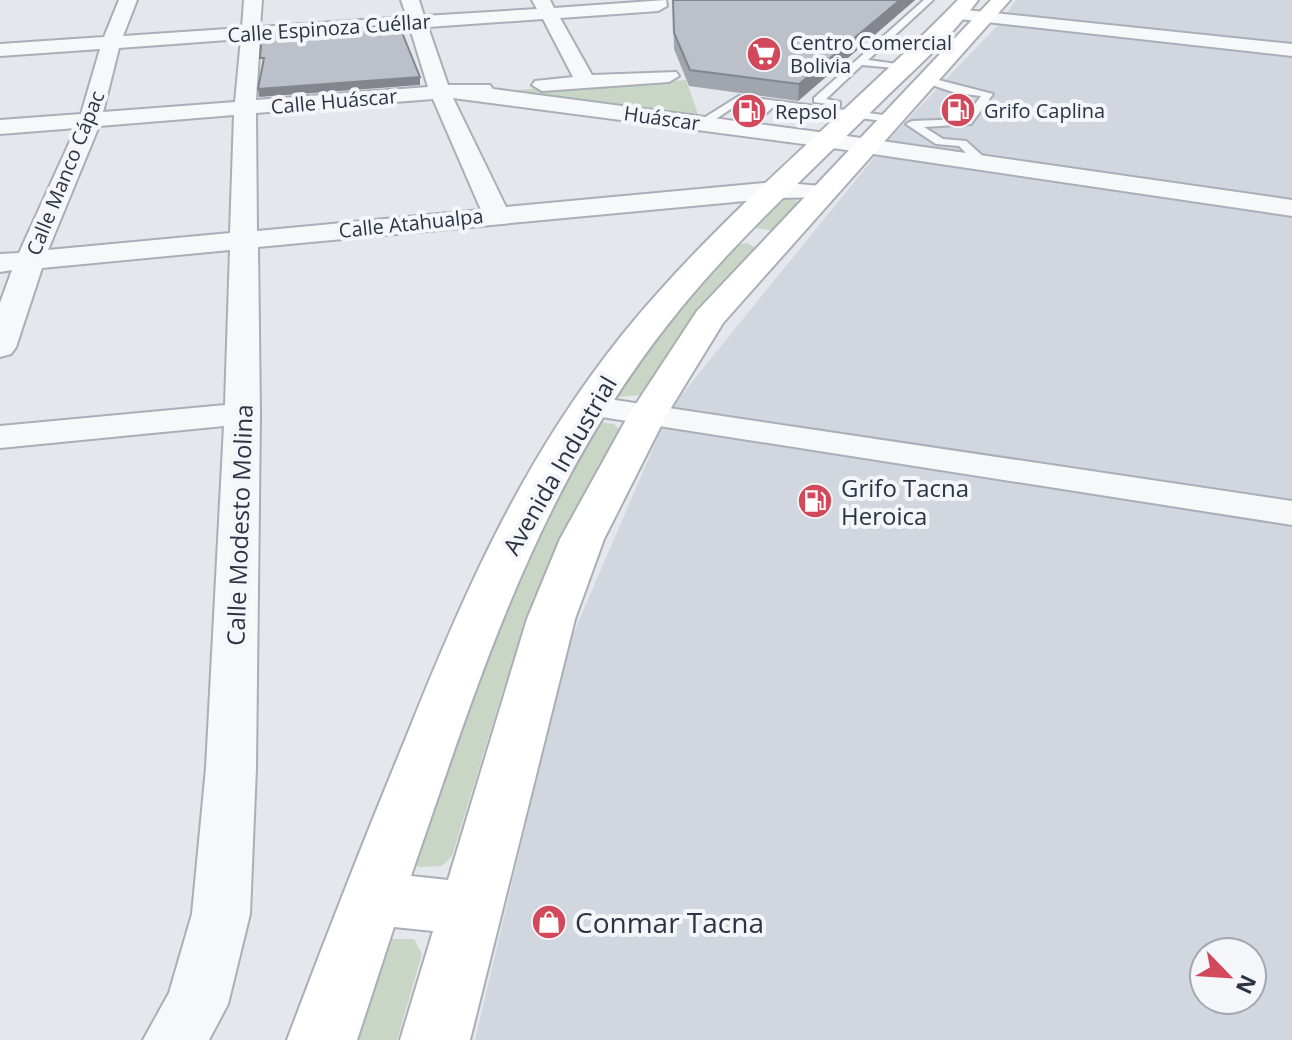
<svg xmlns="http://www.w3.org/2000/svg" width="1292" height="1040" font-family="'Open Sans',sans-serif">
<rect width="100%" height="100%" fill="#e4e7ec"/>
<!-- built -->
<path fill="#d2d6de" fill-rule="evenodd" d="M1016,0h276v1040h-817l93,-394 102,-237 219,-270 109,-114zM1204,952h48v48h-48z"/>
<!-- green -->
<g fill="#c9d6c5">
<path d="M686,80l12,34 -188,-21 3,-3z"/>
<path d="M790,198l11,5 -27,28 -22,-4 28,-28z"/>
<path d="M747,243l11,6 -57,59 -60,87 -23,2 -7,-5 45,-64 80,-83z"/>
<path d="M599,422l15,2 5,5 -68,136 -47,122 -52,169 -10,10 -22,1 -12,-4 113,-303z"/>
<path d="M391,939h23l8,15 -25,86h-46l28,-86z"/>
</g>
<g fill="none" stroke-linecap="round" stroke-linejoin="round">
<!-- service casing -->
<g stroke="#a9aeb7" stroke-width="4">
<g id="service">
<path d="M924,0h9l-65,60 37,5v4l-43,-4 -36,34 14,3v4l-26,-4v-4z"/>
<path d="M927,77l66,17 -22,30 -47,3 19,12 23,2 20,18v6h-8l-19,-19 -23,-2 -30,-20 6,-3 52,-2 17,-23 -25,-3 -33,-11v-4z"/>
<path d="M739,96l152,20 6,3 -6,3 -118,-15 -27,25 -6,-3 6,-11 16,-13 -21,-3 -34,23h-8v-4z"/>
</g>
</g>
<!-- minor casing -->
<g stroke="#a9aeb7" stroke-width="4">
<g id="minor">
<path d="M119,0h18l-14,36 119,-8 2,-28h18l-2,27 147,-10 -6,-17h18l5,16 113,-7 -5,-9h18l4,8 112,-8 1,6 -9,5 -98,7 32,57 84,-3 3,4 -10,6 -127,9 -10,-6 3,-4 38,-4 -30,-58 -115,8 20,58h42l3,4 333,44 466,67v16l-466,-69 -373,-49 53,109 270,-25 56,5 4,5 -4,5 -56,1 -518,49 2,167 -4,354 -6,146 -22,90 -19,36h-66l26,-47 23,-79 14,-146 18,-342 -224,22v-22l225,-21 5,-155 -188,18 -26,79 -5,7 -11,3v-54l12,-33 -12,2v-18l19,-1 57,-125 -76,6v-14l81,-6 19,-65 -100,7v-12l104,-7zM410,28l18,59 -172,13 4,-62zM241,39l-6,63 -132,10 16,-64zM433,99l48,111 -224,21 -1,-118zM234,115l-4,118 -182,17 51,-124z"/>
<path d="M956,9l336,35v12l-342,-38 -3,-4z"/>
<path d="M588,396l704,105v24l-716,-112 -5,-7 5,-7z"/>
</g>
</g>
<!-- secondary casing -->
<g stroke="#a9aeb7" stroke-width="4">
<path id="secondary" d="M958,0h20c-25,35 -60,66 -92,97 -61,61 -126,120 -183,185 -157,179 -216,374 -292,594l37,4 79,-261 33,-80 68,-123 69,-105 294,-311h19l-287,323 -57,93 -62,123 -29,80 -105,421h-70l33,-109 -39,-4 -37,113h-70c38,-101 77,-201 118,-300 59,-148 117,-280 217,-405 100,-124 226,-222 336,-335z"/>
</g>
<!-- service -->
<use href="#service" fill="#f7f8fa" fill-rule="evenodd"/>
<!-- minor -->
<use href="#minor" fill="#f7f8fa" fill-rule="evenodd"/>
<!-- secondary -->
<use href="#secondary" fill="#fff" fill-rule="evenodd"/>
</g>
<!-- wall -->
<path fill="#a1a5ae" d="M673,0h242l-117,101 -109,-15 -15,-37z"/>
<!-- shaded-wall -->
<g fill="#83868d">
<path d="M900,0h15l-117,101 1,-17z"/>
<path d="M420,77v8l-161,12 -1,-8z"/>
</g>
<!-- building -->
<g fill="#bbc0ca" stroke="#83868d" stroke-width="2">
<path d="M673,0h227l-101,84 -109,-14 -16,-37z"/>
<path d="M399,25l21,52 -162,12 6,-31h-4l2,-24z"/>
</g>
<!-- icons -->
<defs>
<g id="supermarket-disc" transform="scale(1.8)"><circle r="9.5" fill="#d1495b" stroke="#f4f6f9"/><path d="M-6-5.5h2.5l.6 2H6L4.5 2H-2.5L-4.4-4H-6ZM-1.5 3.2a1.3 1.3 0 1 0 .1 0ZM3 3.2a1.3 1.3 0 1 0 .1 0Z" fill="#fff"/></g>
<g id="fuel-disc" transform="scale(1.8)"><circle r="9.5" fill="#d1495b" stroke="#f4f6f9"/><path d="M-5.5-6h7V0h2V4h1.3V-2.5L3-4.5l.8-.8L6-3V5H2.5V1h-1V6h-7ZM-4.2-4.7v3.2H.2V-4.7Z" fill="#fff"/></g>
<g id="shop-disc" transform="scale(1.8)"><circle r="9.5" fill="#d1495b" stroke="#f4f6f9"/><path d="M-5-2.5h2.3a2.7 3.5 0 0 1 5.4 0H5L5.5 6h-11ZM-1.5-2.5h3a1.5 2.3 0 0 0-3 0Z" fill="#fff"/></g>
</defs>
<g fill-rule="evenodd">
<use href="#supermarket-disc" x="764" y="54"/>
<use href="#fuel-disc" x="958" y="110"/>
<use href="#fuel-disc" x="749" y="111"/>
<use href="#fuel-disc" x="815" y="501"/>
<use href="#shop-disc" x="549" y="922"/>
</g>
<g text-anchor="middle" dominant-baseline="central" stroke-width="8" stroke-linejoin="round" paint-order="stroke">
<!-- far-street labels -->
<g font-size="20" fill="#2b3445" stroke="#f4f6f9">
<text transform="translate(329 28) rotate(-4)">Calle Espinoza Cuéllar</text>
<text transform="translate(334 101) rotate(-5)">Calle Huáscar</text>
<text transform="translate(662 118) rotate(8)">Huáscar</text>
<text transform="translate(65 173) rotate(-68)">Calle Manco Cápac</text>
<text transform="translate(411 223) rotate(-6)">Calle Atahualpa</text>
</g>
<!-- far-poi labels -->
<g font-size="20" fill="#2b3445" stroke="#f4f6f9" text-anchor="start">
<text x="790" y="42">Centro Comercial<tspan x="790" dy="23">Bolivia</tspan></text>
<text x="984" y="110">Grifo Caplina</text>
<text x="775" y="111">Repsol</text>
</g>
<!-- street labels -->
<g font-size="24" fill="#2b3445" stroke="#f4f6f9">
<text transform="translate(559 465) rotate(-60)">Avenida Industrial</text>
<text transform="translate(239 525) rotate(-88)">Calle Modesto Molina</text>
</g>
<!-- poi labels -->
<g font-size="24" fill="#2b3445" stroke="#f4f6f9" text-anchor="start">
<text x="841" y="487">Grifo Tacna<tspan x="841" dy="28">Heroica</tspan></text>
</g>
<!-- near-poi labels -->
<g font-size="28" fill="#2b3445" stroke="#f4f6f9" text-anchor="start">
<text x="575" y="922">Conmar Tacna</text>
</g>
</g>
<!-- north arrow -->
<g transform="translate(1228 976) rotate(115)"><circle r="38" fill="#f4f6f9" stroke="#a4a8b1" stroke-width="2"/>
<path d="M0-6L14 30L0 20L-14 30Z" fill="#d1495b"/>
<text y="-12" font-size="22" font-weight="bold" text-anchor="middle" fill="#2b3445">N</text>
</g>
</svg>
